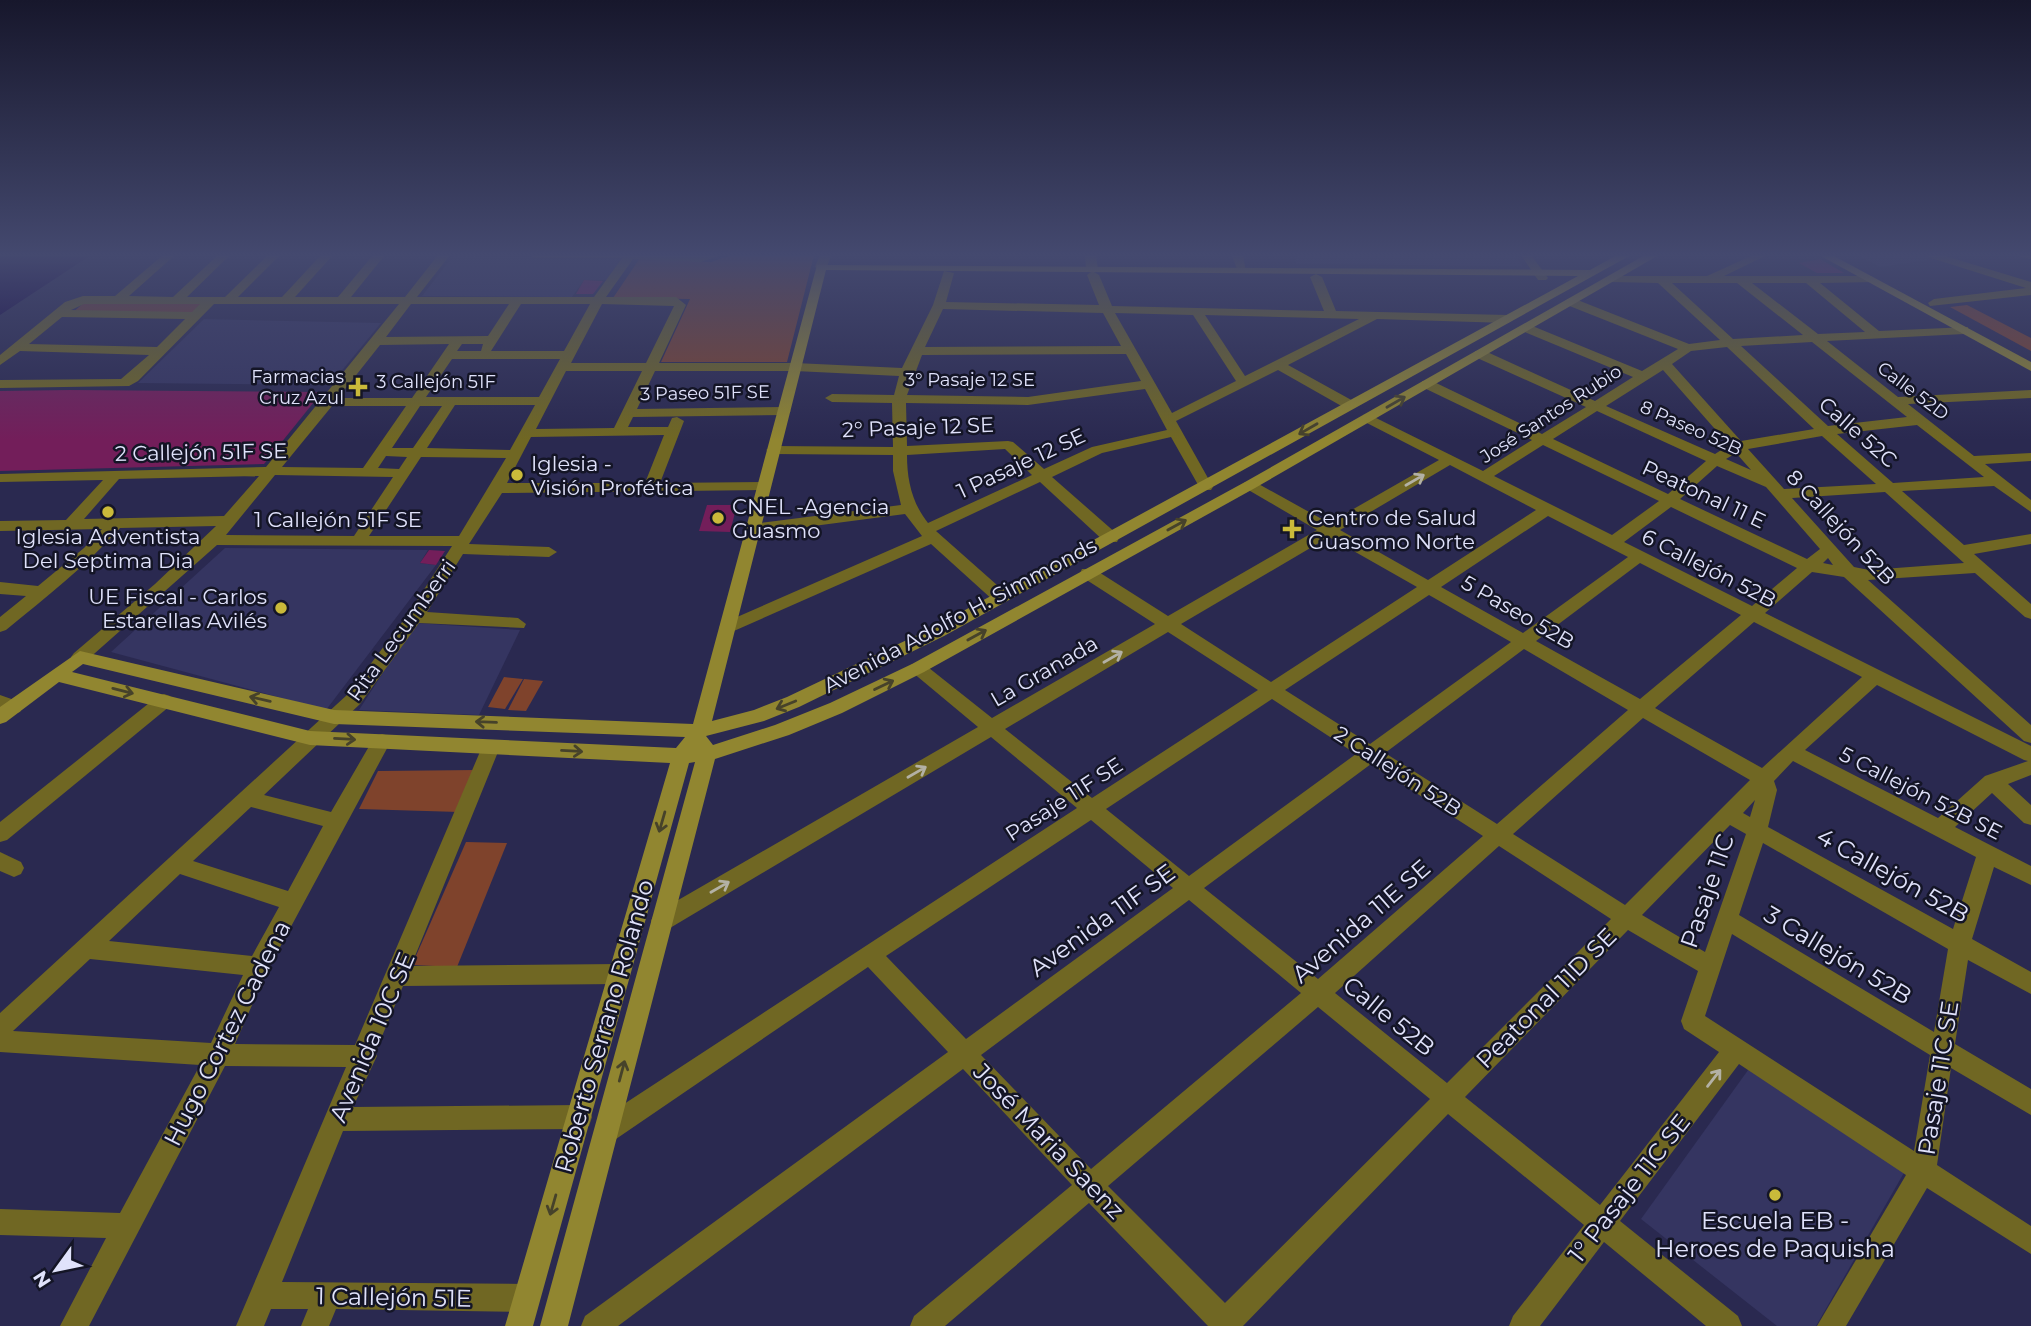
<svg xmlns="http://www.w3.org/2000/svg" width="2031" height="1326" font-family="Montserrat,sans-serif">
<rect width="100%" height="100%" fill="#2a2950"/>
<!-- built -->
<g fill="#353561">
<path d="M1294,255h222l6,11 -226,-2z"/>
<path d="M1857,255h65l12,4 -54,8z"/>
<path d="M453,256l168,2 -14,22h-23l-12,17 -150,-1z"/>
<path d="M204,319l177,4 -51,62 -192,-2z"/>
<path d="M225,548l203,2 -8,13 16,2 -110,145 -215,-58z"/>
<path d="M415,623l105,7 -41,85 -120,-5z"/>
<path d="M1751,1066l154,105 -89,155h-39l-136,-107z"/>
</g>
<!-- green -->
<g fill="#7f432c">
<path d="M732,255h82l-27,107h-126l29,-63 -77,-1 27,-40 71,4z"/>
<path d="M85,302h118l-11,13 -120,-2z"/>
<path d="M1967,305l64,33v13l-81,-44z"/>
<path d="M504,677l19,2 -18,30 -17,-2z"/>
<path d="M524,679l19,2 -17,30 -18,-1z"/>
<path d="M476,770l-17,42 -100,-3 19,-38z"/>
<path d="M466,842l41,1 -50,124 -45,-2z"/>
</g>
<!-- water -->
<path fill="#120343" d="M0,255h91l-91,60z"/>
<!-- building -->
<g fill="#731e5a">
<path d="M1820,259l24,14h-27l-18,-10z"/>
<path d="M584,280l19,1 -10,13h-17z"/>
<path d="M70,390l252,2 -58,72 -264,7v-80z"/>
<path d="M707,505h30l-7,27 -31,-1z"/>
<path d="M429,550l16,1 -9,14 -16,-2z"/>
</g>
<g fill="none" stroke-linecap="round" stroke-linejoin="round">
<!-- street -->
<g fill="#706723" fill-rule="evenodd">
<path d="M163,255h12l-46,41 44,1 45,-42h12l-43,42h38l43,-42h12l-42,42h44l39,-42h12l-38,42h43l35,-42h12l-34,42h54l33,-42h12l-33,42h177l28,-39h-88l-5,-3h191l-19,7 -68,-3 -27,38h70l10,8 -27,58h136l107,5 31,-63 11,-34 10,2 -8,29 153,3 -12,-30 4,-3 -5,-3 -1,-14h11l2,14 -4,3 5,3 13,31 212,5 -14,-34 6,-3 6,3 14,34 172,4 6,4 -6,4 -131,-4 -89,46 67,37v6h-10l-67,-38 -102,51 37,66 -2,3h-10l-30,-53 -69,16 -50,24 65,57 2,4 -2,4h-12l-65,-60 -104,49 70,62 2,4 -2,4h-12l-63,-57 -204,90 -8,-6 2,-4 201,-88 -17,-22 -152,20 -8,-5 8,-5 148,-19 -8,-34v-16l-120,-1 -7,-4 7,-4 120,1 -1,-44 -60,-1 -7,-4 7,-4 62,1 5,-19 -104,-5h-140l-18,38 147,-2 7,4 -7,4 -151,2 -5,10h40l4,-9 5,-1 7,4 -24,62 104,-1 7,5 -2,3 -267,3 -33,51 80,3 8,5 -8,5 -86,-3 -36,58 91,6 8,6 -2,4 -105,-5 -59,81 -96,91 67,17 44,-76 7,-2 7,2 2,5 -125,232 -31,71 120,1 127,-298 2,-5 7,-2 7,2 2,5 -89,219 208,-2 8,3 3,7 -3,7 -8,3 -216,2 -28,67 2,3 -24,51 227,-2 9,3 3,9 -3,9 -9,3 -237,2 -61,151 244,2 10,4 4,10 -4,10 -10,4 -190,-3 -7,17h-28l7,-17h-37l-7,17h-28l110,-259 -121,-1 -136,260h-29l46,-88 -106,-3v-26l120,4 80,-148 -200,-13v-39l348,-319 61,-81 43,-67 -235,-1 -131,116h-12l-3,-4 3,-4 81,-69 61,-58 -96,2c-35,39 -74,69 -114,102l-6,2v-15l26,-21 -26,-2v-12l38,4 46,-38 18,-19 -102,2v-10l66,-1 37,-40 -103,2v-8l266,-7 133,-163h-185l-76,77 -9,5 -129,2v-8l121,-1 28,-24 -129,-4 -20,14v-10l65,-53 18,-6h32zM84,304h116l-8,8 -121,-2zM411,304h98l-21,32 -102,1zM521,304h69l-26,47h-73zM602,304l72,2 -28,57h-75zM943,309l160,4 18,33 -196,1zM1115,313l78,2 43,66 -64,32zM1205,315l154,4 -114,57zM62,317l123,2 -28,28 -128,-3zM449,344l-37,54h-74l42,-53zM462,344h21l-2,7h-24zM1126,354l15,27 -113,16 -121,-2 15,-40zM452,359h108l-21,38h-113zM566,371h76l-28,57 -78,1zM1145,389l22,41 -75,17 -48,22 -31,-27 -5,-1 -101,5 -1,-43 122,2zM455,405h80l-25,45 -83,-2zM332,406h74l-43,62 -81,-1zM420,406h22l-29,42h-21zM664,435l-19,48h-138l24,-46zM1005,449l27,26 -104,48c-16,-20 -21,-43 -21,-68zM386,456l21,1 -8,12 -21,-1zM421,457l85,1 -47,78h-90zM275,475l118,2 -39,59 -128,-1zM259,476l-35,40 -140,3 35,-40zM251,807l72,19 -35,65 -95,-30zM180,874l99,33 -27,49 -143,-15zM90,959l153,16 -32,68 -198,-12z"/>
<path d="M820,255h11l-4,12 -6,3 -6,-3z"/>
<path d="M1232,255h11l3,17h-8z"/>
<path d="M1521,255h10l17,23 -2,2h-8z"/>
<path d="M1753,255h14l-43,21h147l6,4 -2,2 -55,1 59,48 89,-4v6l-4,1 -137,7 71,56 133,-7v8l-123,6 66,52 57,-3v8l-46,3 46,36v12l-37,-26 -92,5 62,54 67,-11v10l-57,10 57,50v15l-6,-2 -50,-44 -107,7 163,145v18l-7,-2 -180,-164 -32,-5 -47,41 266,133v29l-23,9 23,21v20l-7,-2 -32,-30 -37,34 76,39v19l-37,-18 -22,72 59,33v22l-63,-34 -13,84 76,45v26l-80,-47 -14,97 94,61v28l-104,-66 -81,138h-29l89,-151 -167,-111 -119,157 118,95 4,10h-36l-102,-84 -64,84h-31l4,-10 71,-91 -136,-111 -205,212h-35l-119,-123 -144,123h-35l4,-10 158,-131 -109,-116 -345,257h-37l4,-10 363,-264 -80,-85 -252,172 -9,3 -9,-3 -3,-9 3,-9 479,-313 -86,-71 -321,191 -8,2 -8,-2 -3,-7 3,-7 324,-187 -66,-55 -3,-4 3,-4h12l68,54 163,-94 -73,-47 -2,-4 2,-4h12l74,47 149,-86 -72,-42 -2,-3 2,-3h10l74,41 110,-63 -76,-39v-6l5,-1 115,57 49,-31 -110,-53v-6h10l110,53 44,-27 -111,-50v-6h10l110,50 38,-24 -111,-46v-6h8l112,46 36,-22 -111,-44v-6h8l114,45 31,-4 -62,-57 -47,-1 -6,-3 6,-3h96zM1672,283h65l66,52 -70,4zM1752,283h54l59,49 -47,2zM1812,342l95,75 -79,9 -87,-80zM1727,347l87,82 -73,12 -69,-77 19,-13zM1663,370l66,75 -14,9 -109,-48zM1597,411l109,50 -38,33 -115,-55zM1917,425l67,52 -91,6 -56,-49zM1822,436l54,48 -92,5 -36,-40zM1543,445l116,56 -47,34 -118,-59zM1736,453l15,17 -25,-11zM1450,465l86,45 -108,70 -88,-50zM1717,466l49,21 54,62 -13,10 -127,-60zM1885,492l79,71 -95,7 -15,-3 -62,-69zM1671,507l126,61 -45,38 -128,-64zM1548,516l80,41 -105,76 -82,-46zM1329,537l88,50 -146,95 -90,-58zM1828,558l5,7 -10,-2zM1640,563l101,52 -101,84 -104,-58zM1429,595l82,47 -141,102 -85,-54zM1754,622l108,55 -100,91 -107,-60zM1168,632l90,58 -166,108 -87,-69zM1524,649l104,61 -131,114 -112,-71zM1877,685l147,75 4,1 -43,15 -47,42 -133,-68zM1272,699l84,55 -167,122 -83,-67zM1643,718l107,62 -125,125 -112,-71zM1793,761l183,96 -23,72 -185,-102 9,-37 -3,-9zM1371,764l112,72 -165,143 -114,-91zM1755,800l-5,17 -7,-4zM1091,820l82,68 -207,151 -80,-83zM1730,825l16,9 -41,118 -63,-37zM1763,843l185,106 -14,83 -195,-117zM1499,846l112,73 -164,164 -112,-90zM1189,900l112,93 -210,176 -110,-114zM1628,930l70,41 -17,50 3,8 35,23 -119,153 -135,-108zM1732,934l198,121 -16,96 -209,-135zM1318,1007l112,92 -205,204 -117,-117z"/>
<path d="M1927,255h15l89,27v13l-101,11 -2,-3 6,-4 92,-11 -98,-31z"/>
<path d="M2019,255h12v4l-10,-2z"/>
<path d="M164,694l6,2 3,5 -3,5 -163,134 -7,2v-20l158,-126z"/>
<path d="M0,695l20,7 3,5 -3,5 -6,2 -14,-5z"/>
<path d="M0,852l21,10 3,6 -3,6 -7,3 -14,-6z"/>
</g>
<!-- secondary -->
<g fill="#918630" fill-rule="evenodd">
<path d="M1617,255h14l-687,381 -145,71 -35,14 -58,15 7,9 62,-20 55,-22 82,-39 333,-182 400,-227h14l-404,233 -331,184 -82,41 -53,22 -74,24 -147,567h-28l155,-564 -6,1 -156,563h-28l165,-563 -360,-18 -251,-63 -53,40 -6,2v-17l80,-56 254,59 359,14 124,-459 773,5zM826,270l752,6 -646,352 -145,69 -33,13 -42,11zM83,664l251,60 351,13 -9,11 -366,-17 -238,-59z"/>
<path d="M1819,255h13l199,107v9z"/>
</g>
</g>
<!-- one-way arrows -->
<defs><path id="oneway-shaft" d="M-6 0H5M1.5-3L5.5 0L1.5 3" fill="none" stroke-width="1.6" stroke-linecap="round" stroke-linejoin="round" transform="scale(1.75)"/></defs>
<g stroke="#46422a">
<use href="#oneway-shaft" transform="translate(1396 402) rotate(-30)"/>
<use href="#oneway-shaft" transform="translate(1308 429) rotate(150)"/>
<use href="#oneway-shaft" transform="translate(1177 525) rotate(-29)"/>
<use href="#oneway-shaft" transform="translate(977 635) rotate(-29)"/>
<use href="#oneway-shaft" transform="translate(884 685) rotate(-26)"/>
<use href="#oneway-shaft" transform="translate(123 691) rotate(14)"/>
<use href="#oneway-shaft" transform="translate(260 699) rotate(-167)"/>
<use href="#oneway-shaft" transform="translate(786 705) rotate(158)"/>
<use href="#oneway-shaft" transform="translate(486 722) rotate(-178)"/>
<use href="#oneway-shaft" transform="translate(345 739) rotate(3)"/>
<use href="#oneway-shaft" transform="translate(572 751) rotate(3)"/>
<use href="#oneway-shaft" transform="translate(662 822) rotate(106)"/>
<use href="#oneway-shaft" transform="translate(622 1071) rotate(-75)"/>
<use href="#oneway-shaft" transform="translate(553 1205) rotate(106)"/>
</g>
<g stroke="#b3b1a5">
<use href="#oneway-shaft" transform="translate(1415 480) rotate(-30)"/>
<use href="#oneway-shaft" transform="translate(1113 657) rotate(-30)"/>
<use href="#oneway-shaft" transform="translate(917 772) rotate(-30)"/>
<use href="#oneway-shaft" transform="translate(720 887) rotate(-30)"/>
<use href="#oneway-shaft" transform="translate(1714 1078) rotate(-52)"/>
</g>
<!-- sky -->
<linearGradient id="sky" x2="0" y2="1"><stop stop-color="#17172c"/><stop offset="0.58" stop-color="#44496f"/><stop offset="1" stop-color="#44496f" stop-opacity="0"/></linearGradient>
<rect width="2031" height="440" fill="url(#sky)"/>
<!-- markers -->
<g fill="#caba3a" stroke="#141526" stroke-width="2.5">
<path d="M354.5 376.5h7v7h7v7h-7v7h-7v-7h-7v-7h7z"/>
<circle cx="517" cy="475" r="7"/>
<circle cx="108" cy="512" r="7"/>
<circle cx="718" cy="518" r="7"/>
<path d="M1288.5 518.5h7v7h7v7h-7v7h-7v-7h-7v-7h7z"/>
<circle cx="281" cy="608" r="7"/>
<circle cx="1775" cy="1195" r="7"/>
</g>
<g text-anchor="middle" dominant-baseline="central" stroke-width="5" stroke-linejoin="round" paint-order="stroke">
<!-- far-poi labels -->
<g font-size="18" fill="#e0e2fb" stroke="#141526" text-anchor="end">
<text x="344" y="377">Farmacias<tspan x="344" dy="21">Cruz Azul</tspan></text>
</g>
<!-- far-street labels -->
<g font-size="18" fill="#e0e2fb" stroke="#141526">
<text x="970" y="380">3° Pasaje 12 SE</text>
<text x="436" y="382">3 Callejón 51F</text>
<text transform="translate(1913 391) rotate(37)">Calle 52D</text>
<text transform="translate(705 393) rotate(-1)">3 Paseo 51F SE</text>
<text transform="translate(1551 414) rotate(-33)">José Santos Rubio</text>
<text transform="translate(1691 428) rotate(24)">8 Paseo 52B</text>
</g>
<!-- street labels -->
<g font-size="21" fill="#e0e2fb" stroke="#141526">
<text transform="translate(918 427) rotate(-2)">2° Pasaje 12 SE</text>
<text transform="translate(1858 432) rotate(41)">Calle 52C</text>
<text transform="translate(201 452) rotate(-1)">2 Callejón 51F SE</text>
<text transform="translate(1021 463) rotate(-25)">1 Pasaje 12 SE</text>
<text transform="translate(1704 494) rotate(25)">Peatonal 11 E</text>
<text x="338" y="519">1 Callejón 51F SE</text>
<text transform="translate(1841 527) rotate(47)">8 Callejón 52B</text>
<text transform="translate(1709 568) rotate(27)">6 Callejón 52B</text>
<text transform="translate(1518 612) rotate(30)">5 Paseo 52B</text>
<text transform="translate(960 615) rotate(-28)">Avenida Adolfo H. Simmonds</text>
<text transform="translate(401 630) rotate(-54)">Rita Lecumberri</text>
<text transform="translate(1044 671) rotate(-30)">La Granada</text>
<text transform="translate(1398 771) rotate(33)">2 Callejón 52B</text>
<text transform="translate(1921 793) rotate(27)">5 Callejón 52B SE</text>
<text transform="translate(1064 799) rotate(-33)">Pasaje 11F SE</text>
</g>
<!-- poi labels -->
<g font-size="21" fill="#e0e2fb" stroke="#141526" text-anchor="start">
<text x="531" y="463">Iglesia -<tspan x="531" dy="24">Visión Profética</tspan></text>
<text x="732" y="506">CNEL -Agencia<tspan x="732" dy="24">Guasmo</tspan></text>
<text x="1308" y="517">Centro de Salud<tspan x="1308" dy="24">Guasomo Norte</tspan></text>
<text x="108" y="536" text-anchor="middle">Iglesia Adventista<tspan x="108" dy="24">Del Septima Dia</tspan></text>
<text x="267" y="596" text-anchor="end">UE Fiscal - Carlos<tspan x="267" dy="24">Estarellas Avilés</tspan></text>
</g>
<!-- near-street labels -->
<g font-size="24" fill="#e0e2fb" stroke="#141526">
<text transform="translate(1893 875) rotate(29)">4 Callejón 52B</text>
<text transform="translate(1707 891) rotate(-71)">Pasaje 11C</text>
<text transform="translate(1102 920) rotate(-36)">Avenida 11F SE</text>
<text transform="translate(1361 921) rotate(-41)">Avenida 11E SE</text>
<text transform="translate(1838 955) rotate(31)">3 Callejón 52B</text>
<text transform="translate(1546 998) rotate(-45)">Peatonal 11D SE</text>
<text transform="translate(1389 1016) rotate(39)">Calle 52B</text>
<text transform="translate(604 1026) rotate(-74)">Roberto Serrano Rolando</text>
<text transform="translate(227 1033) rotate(-63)">Hugo Cortez Cadena</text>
<text transform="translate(372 1037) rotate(-67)">Avenida 10C SE</text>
<text transform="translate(1938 1078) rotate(-81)">Pasaje 11C SE</text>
<text transform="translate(1049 1141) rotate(46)">José Maria Saenz</text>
<text transform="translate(1629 1188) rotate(-52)">1° Pasaje 11C SE</text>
<text transform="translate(394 1297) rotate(1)">1 Callejón 51E</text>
</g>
<!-- near-poi labels -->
<g font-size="24" fill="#e0e2fb" stroke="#141526">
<text x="1775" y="1220">Escuela EB -<tspan x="1775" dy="28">Heroes de Paquisha</tspan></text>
</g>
</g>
<!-- north arrow -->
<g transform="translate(56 1270) rotate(237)" stroke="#141526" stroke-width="5" paint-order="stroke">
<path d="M0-5L12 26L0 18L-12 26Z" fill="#e0e2fb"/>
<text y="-10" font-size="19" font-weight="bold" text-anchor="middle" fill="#e0e2fb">N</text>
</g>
</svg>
